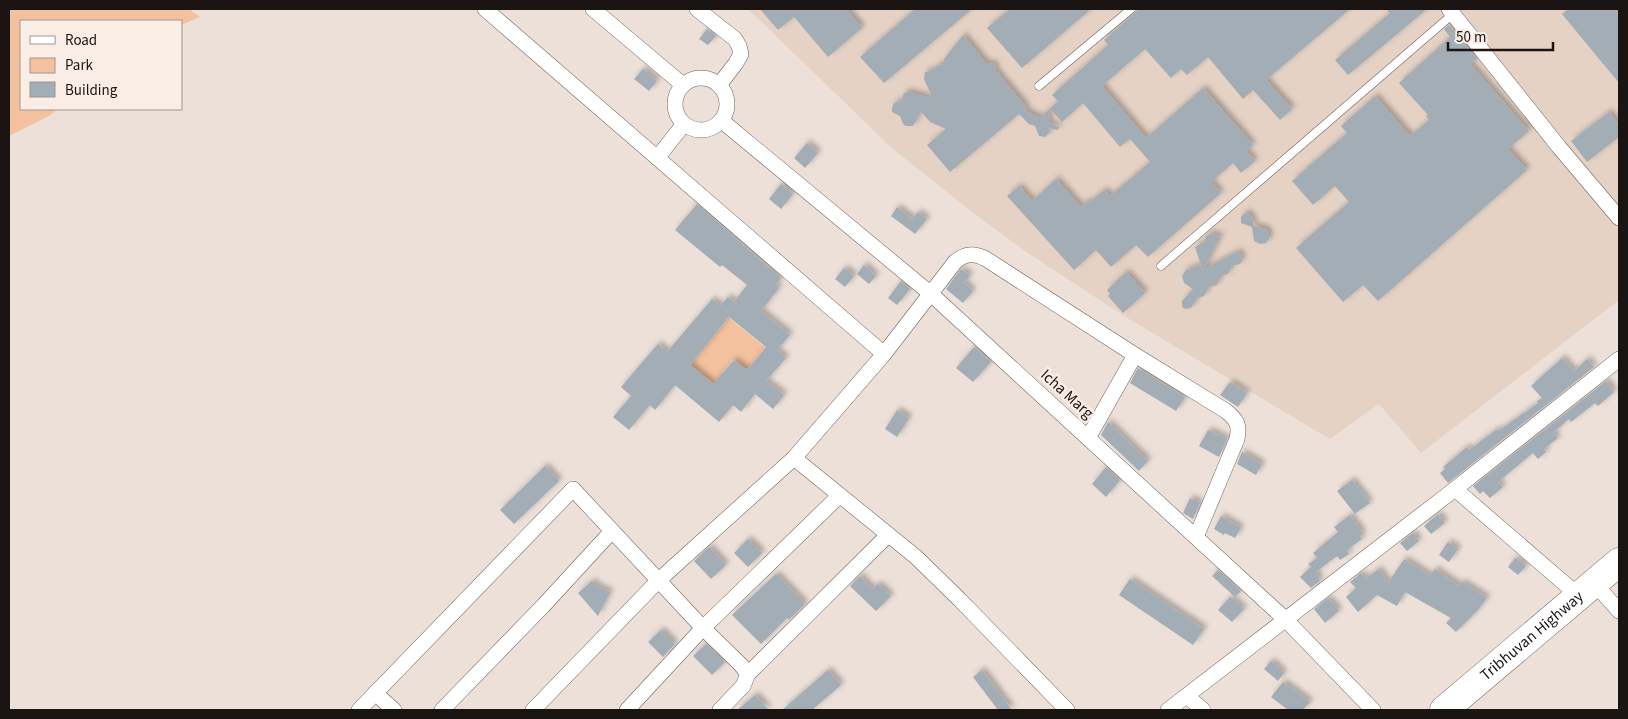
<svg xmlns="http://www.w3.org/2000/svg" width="1628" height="719" font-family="'Source Sans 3',sans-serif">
<defs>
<filter id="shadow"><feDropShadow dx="3.5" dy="-3.5" stdDeviation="2.5" flood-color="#0004"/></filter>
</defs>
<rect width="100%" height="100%" fill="#ece0d8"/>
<!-- built -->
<path fill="#e5d2c5" d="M748,9h871v291l-198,153 -42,-49 -49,35 -206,-123 -96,-63 -48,-35 -86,-68z"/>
<!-- green -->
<g fill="#f4c19e">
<path d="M9,9h180l11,8 -19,8v-4h-160v88h37l-9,7 -40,20z"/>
<path d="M729,318l36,29 -18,23 -14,-11 -11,14 12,11 -8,10 -36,-29z"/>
</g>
<!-- building -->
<g fill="#a2adb5" fill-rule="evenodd" filter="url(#shadow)">
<path d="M760,9h86l16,19 -34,29 -34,-40 -16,13z"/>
<path d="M915,9h57l-88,74 -24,-26z"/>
<path d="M1010,9h81l-69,59 -35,-40z"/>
<path d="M1139,9h211l-84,71 26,29 -12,11 -27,-30 -10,9 -35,-42 -21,18 -6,-6 -10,9 -26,-29 -43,37 44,52 57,-50 50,57 -7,6 9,10 -14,12 -8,-10 -22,19 10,11 -73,64 -12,-12 -25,22 -15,-17 -22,20 -67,-74 12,-10 13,15 24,-22 25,28 6,-6 2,2 15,-13 6,6 40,-34 -20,-23 -10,8 -37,-44 -21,19 -12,-13 -1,13 10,5 -1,3 -9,-2v5l-4,4 -6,-1 -4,-10 -6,-2 -10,-10 -69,58 -23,-27 19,-16 -16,-7 -9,-10 -8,14h-7l-3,-2 -3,-8 -8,-4v-4l2,-5 7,-2 3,-8 5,-1 24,7 -9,-20 1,-7 8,-2 5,-5 5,-1 1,-5 19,-24 23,28 9,1 1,7 31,37 -3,2 16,8 18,-17 -6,-6 56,-50 -4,-5z"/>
<path d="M1386,9h41l-79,66 -13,-15 55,-47z"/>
<path d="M1569,9h50v74l-57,-69z"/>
<path d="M1449,25l28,34 -7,5 59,67 -21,18 19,21 -149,131 -15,-16 -20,17 -47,-54 53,-46 -14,-16 -22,19 -21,-24 55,-48 -6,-7 34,-30 35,40 19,-16 -3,-4 2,-1 -29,-32 51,-46 -6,-8z"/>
<path d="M707,29l9,7 -8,9 -9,-6z"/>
<path d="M643,69l14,12 -8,10 -15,-12z"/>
<path d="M1609,112l10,13v12l-32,25 -16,-21z"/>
<path d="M807,143l11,10 -13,15 -11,-10z"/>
<path d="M781,184l12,10 -12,15 -12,-10z"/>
<path d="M697,204l84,74 -6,7 4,3 -18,23 29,24 -13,15 9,8 -20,23 18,14 -11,14 -18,-15 -14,18 -8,-7 -14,17 -44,-37 -20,25 -5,-5 -21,25 -16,-13 18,-21 -10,-9 37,-43 9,8 45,-53 8,7 8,-9 6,5 13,-17 -25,-20 -2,2 -45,-37zM729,317l37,30 -19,23 -13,-10 -21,24 -23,-19z"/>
<path d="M897,207l15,12 6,-7 9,7 -12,15 -24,-18z"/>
<path d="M1247,213l5,4 2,9 12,3 3,4v6l-3,4 -6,1 -6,-3 -2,-14 -11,-4v-6l2,-3z"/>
<path d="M1212,233l5,3 4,-1 -17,34 35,-18 -1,2 3,1 1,7 -2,3 -8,2 -4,8 -7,2 -4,9 -8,2 -5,9 -7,2 -6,10 -6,1 -3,-2v-6l11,-12 -9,-6 -2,-7 4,-6 15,-5 -6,-18 10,-6 1,-5z"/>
<path d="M864,265l12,11 -7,8 -12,-10z"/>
<path d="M844,268l10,8 -9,11 -10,-8z"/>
<path d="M961,269l9,7 -6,7 9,8 -10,12 -17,-14z"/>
<path d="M1126,272l19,21 -22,20 -15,-17 2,-2 -3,-4z"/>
<path d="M901,281l9,8 -13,16 -9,-7z"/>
<path d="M974,347l17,15 -18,20 -17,-14z"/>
<path d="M1562,358l12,13 13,-12 7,8 -146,116 -8,-10 5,-4 -2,-2 24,-20 2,3 28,-21 1,2 40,-28 -1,-2 5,-3 -11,-12z"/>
<path d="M1138,368l47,29 -9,14 -46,-28z"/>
<path d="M1606,381l8,11 -16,14 -3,-3 -24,19 -2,-3 -16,14 5,5 -14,11 2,3 -8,7 -5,-6 -35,29 5,5 -13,11 -7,-7 -3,3 -7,-8z"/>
<path d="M1230,382l17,11 -9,14 -18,-12z"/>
<path d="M897,410l12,8 -12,19 -12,-8z"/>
<path d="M1108,422l40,39 -9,10 -38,-36z"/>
<path d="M1208,430l19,9 -8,18 -20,-11z"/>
<path d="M1242,452l20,12 -6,11 -19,-11z"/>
<path d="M545,466l14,15 -45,43 -14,-14z"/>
<path d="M1106,467l14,13 -14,17 -14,-13z"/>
<path d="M1352,480l18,23 -15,11 -18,-23z"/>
<path d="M1190,498l10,5 -7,16 -10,-6z"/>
<path d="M1438,514l7,9 -14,11 -7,-8z"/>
<path d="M1350,515l13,19 -3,2 2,3 -15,11 2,4 -9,6 -3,-4 -21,16 4,9 -9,7 -11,-11 11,-10 -3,-3 9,-6 -4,-5 25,-21 -4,-5z"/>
<path d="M1221,516l20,12 -6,10 -10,-5 -1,2 -10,-6z"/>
<path d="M1413,533l6,8 -12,10 -7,-8z"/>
<path d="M748,539l14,14 -14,14 -14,-14z"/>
<path d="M1448,542l10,7 -9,13 -10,-7z"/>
<path d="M709,547l17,18 -15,14 -17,-18z"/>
<path d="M1515,558l11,8 -8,9 -10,-8z"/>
<path d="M1404,559l26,17 5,-7 24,17 3,-4 25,16 -9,12 -22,22 -10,-9 5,-5 -46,-26 -8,14 -20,-11 -19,17 -12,-15 10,-9 -6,-6 11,-9 4,6 14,-10 9,14z"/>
<path d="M1218,570l23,21 -6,6 -23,-21z"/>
<path d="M776,574l29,30 -16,16 -2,-2 -26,26 -29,-29z"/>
<path d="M860,576l12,13 6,-5 13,12 -15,15 -26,-25z"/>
<path d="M1130,579l74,50 -11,16 -74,-50z"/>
<path d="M592,581l6,6 12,5 -12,24 -20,-23z"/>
<path d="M1230,597l14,12 -12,13 -14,-12z"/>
<path d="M1328,598l11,13 -14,12 -11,-14z"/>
<path d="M661,630l14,14 -12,13 -15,-15z"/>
<path d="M706,644l19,18 -13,13 -19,-19z"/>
<path d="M1271,661l13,12 -6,8 -14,-12z"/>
<path d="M828,670l13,15 -29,25h-30z"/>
<path d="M982,670l30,40h-14l-25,-33z"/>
<path d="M1283,682l27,20 -7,8h-15l-17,-13z"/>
<path d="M755,695l14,15h-32z"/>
</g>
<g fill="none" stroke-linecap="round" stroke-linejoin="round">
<!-- lane casing -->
<g stroke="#6b615a" stroke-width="9">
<g id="lane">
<path d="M1039,86l92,-77"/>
<path d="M1161,266l292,-252"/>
</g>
</g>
<!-- street casing -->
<g stroke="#6b615a" stroke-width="16">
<g id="street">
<path d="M485,9l399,345"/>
<path d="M593,9l90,76"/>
<path d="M697,9l38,30 4,7 2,8 -5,9 -17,22"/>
<path d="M1449,9l110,138 60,71"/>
<circle cx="701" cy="104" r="26"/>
<path d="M722,121l209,173 354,325 88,91"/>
<path d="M657,158l27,-34"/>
<path d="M1088,438l47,-83"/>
<path d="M794,458l122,99 44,43 107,110"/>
<path d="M1455,489l124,107"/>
<path d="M1595,584l24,27"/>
<path d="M375,693l19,17"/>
<path d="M1187,696l16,14"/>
<path d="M359,710l214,-221 130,139 38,37 7,9 140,-139"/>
<path d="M442,710l101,-104 69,-75"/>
<path d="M533,710l126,-130 135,-122 90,-104 71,-92c10,-9 19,-9 31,-3l149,96 91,56c11,9 14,14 11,28l-41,98"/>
<path d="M627,710l76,-82 136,-132"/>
<path d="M720,710l23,-24 5,-12"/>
<path d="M1168,710l287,-221 164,-130"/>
</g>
</g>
<!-- highway casing -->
<g stroke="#6b615a" stroke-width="29">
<g id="highway">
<path id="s1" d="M1444,710l175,-148"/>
</g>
</g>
<!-- lane -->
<use href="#lane" stroke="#fff" stroke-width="8"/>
<!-- street -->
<use href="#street" stroke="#fff" stroke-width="15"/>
<!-- highway -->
<use href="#highway" stroke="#fff" stroke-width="28"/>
</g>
<g text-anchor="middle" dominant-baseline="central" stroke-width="5" stroke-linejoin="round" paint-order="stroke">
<!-- street labels -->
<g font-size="16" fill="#1a1513" stroke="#f9ede5">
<text transform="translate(1067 394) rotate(42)">Icha Marg</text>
<text stroke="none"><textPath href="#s1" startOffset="115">Tribhuvan Highway</textPath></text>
</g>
</g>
<!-- border -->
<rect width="1628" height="719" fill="none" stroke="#1a1513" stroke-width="20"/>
<!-- legend -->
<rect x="20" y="20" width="162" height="90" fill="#f9ede5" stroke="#a09791"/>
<rect x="30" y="36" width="25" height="8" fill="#ffffff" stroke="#a09791"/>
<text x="65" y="45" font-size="15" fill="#1a1513">Road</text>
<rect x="30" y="58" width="25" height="15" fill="#f4c19e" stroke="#a09791"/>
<text x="65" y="70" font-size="15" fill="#1a1513">Park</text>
<rect x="30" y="82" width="25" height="15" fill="#a2adb5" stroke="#a09791"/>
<text x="65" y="95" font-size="15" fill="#1a1513">Building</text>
<!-- scale -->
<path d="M1448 42v8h105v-8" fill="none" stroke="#1a1513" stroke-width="2.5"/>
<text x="1456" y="42" font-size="15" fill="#1a1513" stroke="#f9ede5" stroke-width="4" paint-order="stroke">50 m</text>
</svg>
